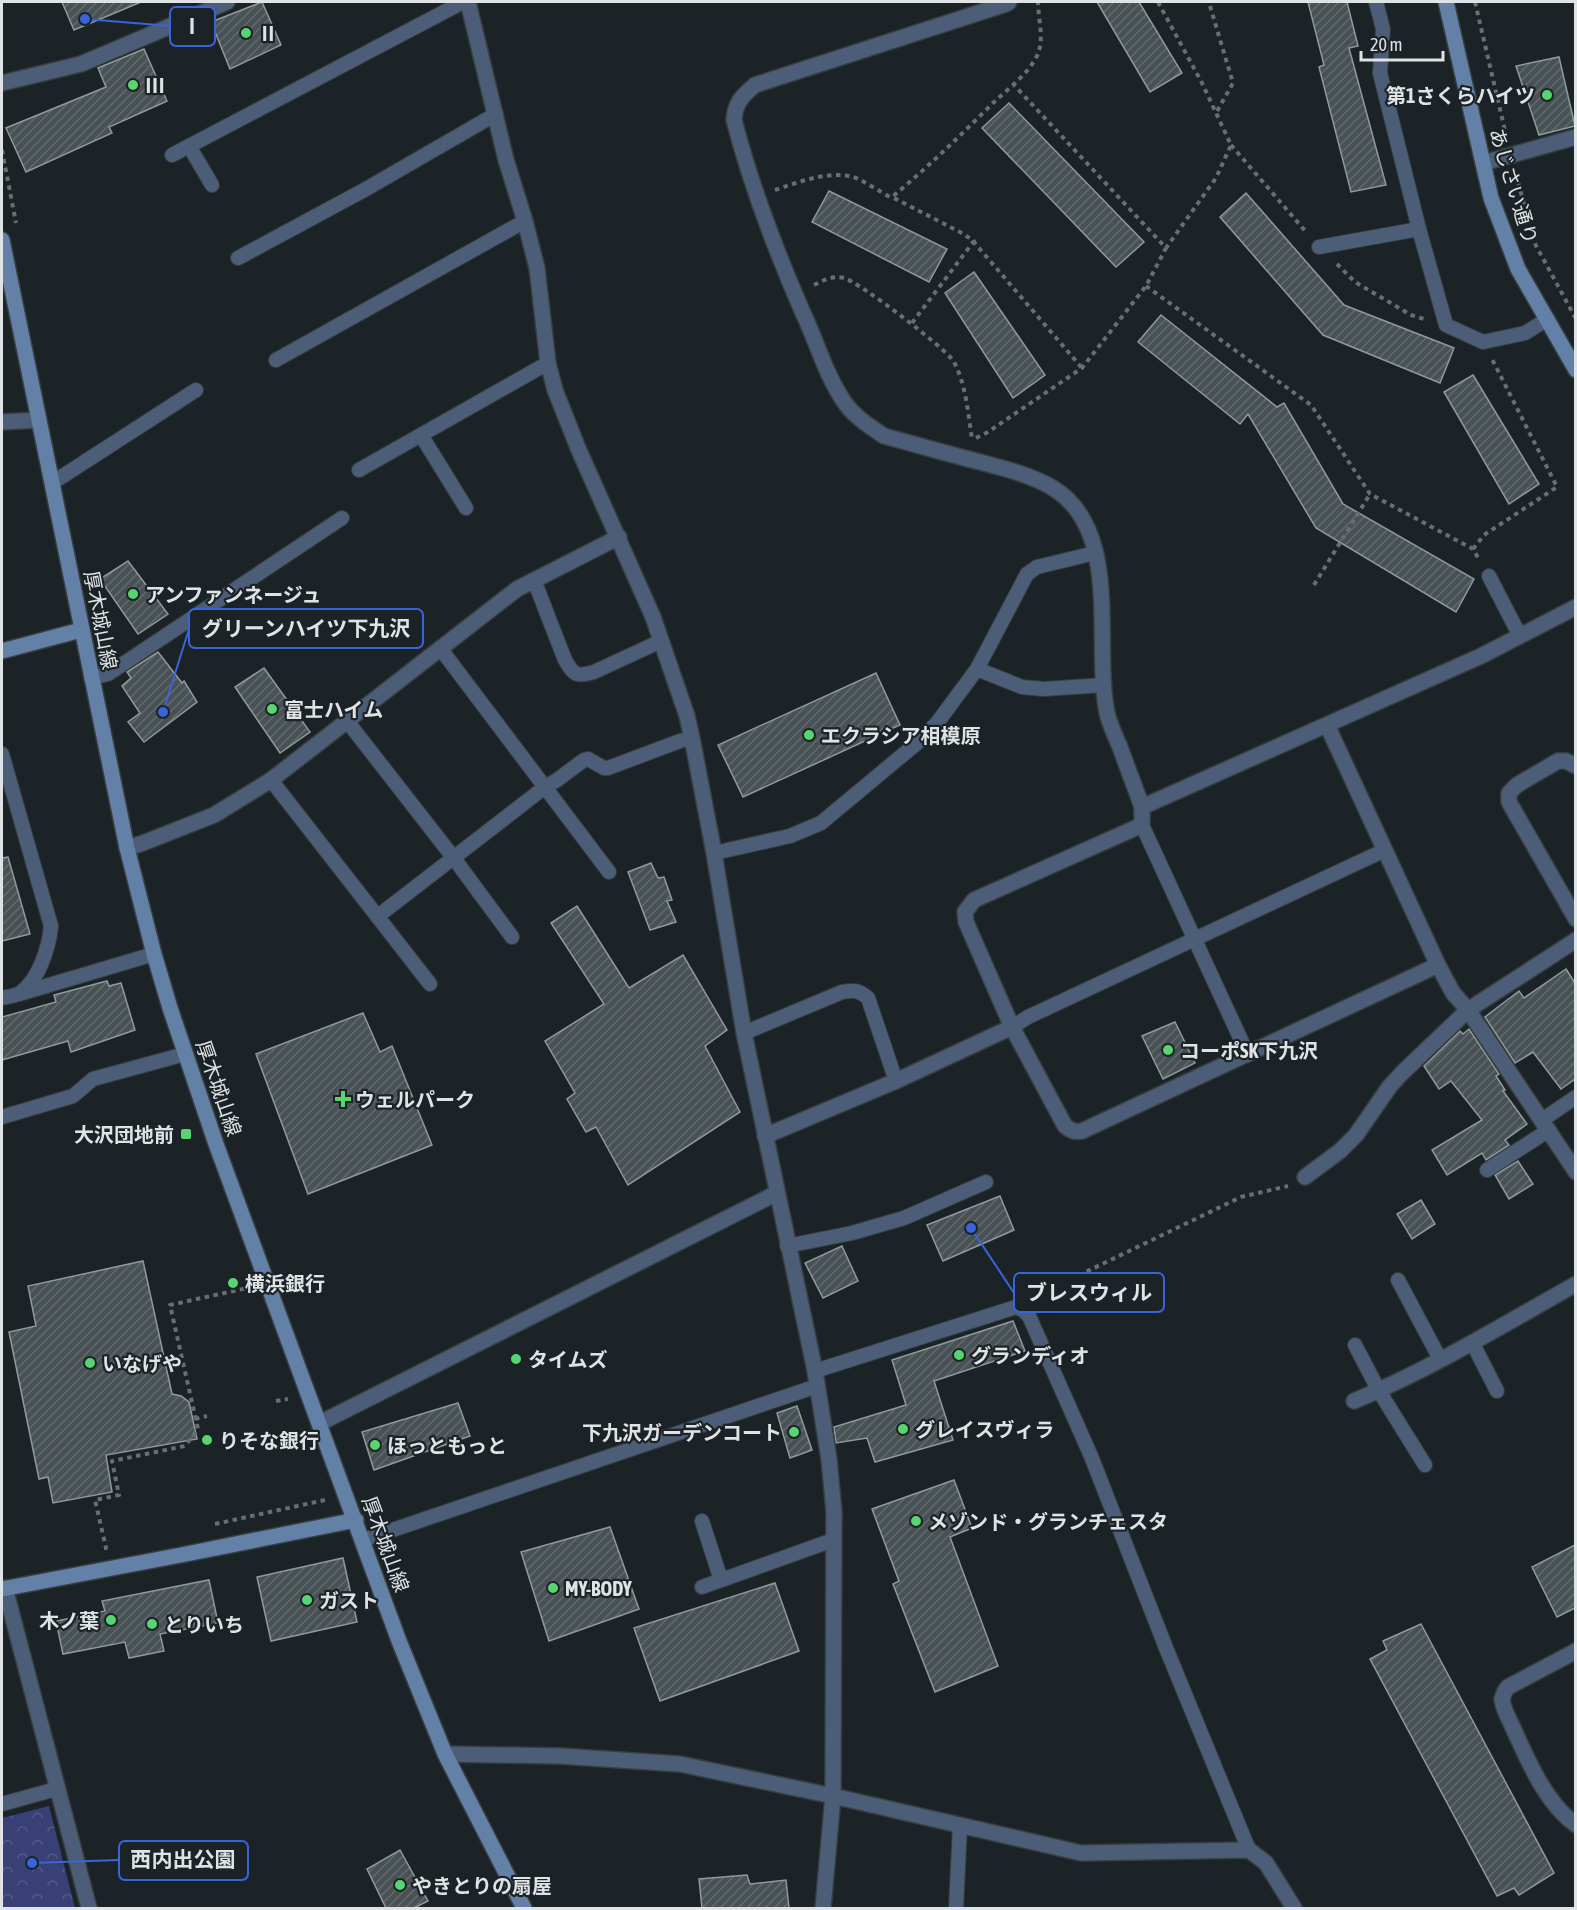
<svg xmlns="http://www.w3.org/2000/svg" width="1577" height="1910" font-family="'Asap Condensed','Noto Sans JP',sans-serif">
<defs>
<pattern id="park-crowns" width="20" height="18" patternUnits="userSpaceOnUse" patternTransform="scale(1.5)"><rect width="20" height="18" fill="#384076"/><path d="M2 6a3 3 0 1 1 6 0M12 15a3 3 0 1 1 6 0" fill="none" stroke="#545b8a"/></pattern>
<pattern id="building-hatch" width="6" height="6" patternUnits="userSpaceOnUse" patternTransform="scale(1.5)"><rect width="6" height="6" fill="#485154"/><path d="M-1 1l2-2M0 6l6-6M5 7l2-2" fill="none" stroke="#626a6d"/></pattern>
</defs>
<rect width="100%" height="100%" fill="#1c2327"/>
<!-- park -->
<path fill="url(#park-crowns)" d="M49,1806l26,102h-73v-90z"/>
<!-- building -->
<g fill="url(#building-hatch)" stroke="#909a9d" stroke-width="1.5">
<path d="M62,2h79l-67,28z"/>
<path d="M262,2l19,43 -51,24 -19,-47z"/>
<path d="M1097,2h42l43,71 -32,19z"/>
<path d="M1308,2h39l11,44 -9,2 37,137 -35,7 -32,-125 5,-2z"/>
<path d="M144,49l23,52 -58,26 3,6 -86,39 -20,-44 100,-41 -8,-19z"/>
<path d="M1559,57l16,69 -36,9 -23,-69z"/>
<path d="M1009,103l135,139 -28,25 -134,-139z"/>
<path d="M829,191l118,58 -18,33 -117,-60z"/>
<path d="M1246,193l98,112 110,43 -14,35 -117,-48 -103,-118z"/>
<path d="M974,272l71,103 -32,23 -68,-105z"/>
<path d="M1161,315l116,92 7,-4 59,101 131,75 -18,33 -140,-84 -68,-114 -8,10 -102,-82z"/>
<path d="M1473,375l66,109 -30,20 -65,-112z"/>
<path d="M128,561l40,53 -30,20 -38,-55z"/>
<path d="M158,652l24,31 2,-2 13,21 -53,40 -16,-20 12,-9 -18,-27 9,-8 -4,-6z"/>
<path d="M264,668l46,64 -30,21 -45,-66z"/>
<path d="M876,673l24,52 -157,72 -25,-52z"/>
<path d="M8,857l22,77 -28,7v-83z"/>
<path d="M651,863l7,15 6,-1 8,23 -5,1 9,21 -26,8 -22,-58z"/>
<path d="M577,906l52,82 54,-33 44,75 -22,16 35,66 -112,73 -32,-58 -10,5 -19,-33 8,-6 -30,-52 59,-37 -53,-81z"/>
<path d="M1566,969l9,14v96l-14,10 -28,-37 -18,11 -30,-46 34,-26 5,7z"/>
<path d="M107,981l2,5 12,-3 14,47 -64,22 -3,-11 -66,19v-43l54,-15 -2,-7z"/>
<path d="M363,1013l17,39 12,-6 40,99 -124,49 -52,-140z"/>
<path d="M1175,1022l20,41 -32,16 -21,-43z"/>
<path d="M1469,1029l30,45 -3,2 9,14 -2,1 24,33 -22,16 4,5 -23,15 -4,-7 -35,22 -15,-25 50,-30 -31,-39 -12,8 -15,-23 36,-35 3,3z"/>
<path d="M1518,1161l15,23 -24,15 -14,-24z"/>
<path d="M1000,1196l14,34 -71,31 -16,-36z"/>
<path d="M1421,1200l14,24 -23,15 -15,-25z"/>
<path d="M842,1246l16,35 -35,17 -18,-35z"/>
<path d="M143,1261l29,133 9,2 8,6 8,37 -91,16 6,37 -59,11 -5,-26 -9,2 -30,-147 27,-6 -8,-40z"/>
<path d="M1013,1321l12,30 -91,30 19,59 -78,22 -8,-24 -31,5 -2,-16 72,-22 -14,-45z"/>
<path d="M458,1403l12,33 -96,34 -12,-38z"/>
<path d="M797,1406l15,44 -22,8 -13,-45z"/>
<path d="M954,1480l18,48 -22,9 48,129 -63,26 -42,-108 6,-3 -27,-72z"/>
<path d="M610,1527l29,82 -90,32 -28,-89z"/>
<path d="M1575,1545v63l-18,9 -25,-50z"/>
<path d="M343,1558l14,64 -86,19 -14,-64z"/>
<path d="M209,1580l9,43 -58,11 4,17 -35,7 -4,-16 -62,12 -7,-33 49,-10 -3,-10z"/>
<path d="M775,1583l24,68 -139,50 -26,-73z"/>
<path d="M1421,1624l133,249 -35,22 -5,-7 -17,8 -127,-237 17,-9 -4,-9z"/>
<path d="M400,1850l28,51 -14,7h-28l-19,-39z"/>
<path d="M747,1875l3,9 36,-4 3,28h-87l-3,-29z"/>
</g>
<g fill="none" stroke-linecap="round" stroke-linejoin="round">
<!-- lane casing -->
<g stroke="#373e42" stroke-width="16">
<g id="lane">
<path d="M1376,2l7,27 -3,44 39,156 27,96 37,17 42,-9 21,-13"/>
<path d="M189,146l23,39"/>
<path d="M172,155l291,-153"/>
<path d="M1319,247l100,-18"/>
<path d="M238,258l128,-69 130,-75"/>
<path d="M276,360l249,-139"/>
<path d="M421,435l45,73"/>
<path d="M359,470l189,-107"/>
<path d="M52,483l144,-93"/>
<path d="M1489,576l31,60"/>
<path d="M534,580l31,80c9,15 11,17 29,12l67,-31"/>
<path d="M440,648l169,224"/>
<path d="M977,669l45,18 22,2 60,-4"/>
<path d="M91,678l17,-4 234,-156"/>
<path d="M347,721l106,136 59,80"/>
<path d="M2,754l49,172c-2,21 -12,54 -31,67 -5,3 -13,4 -18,5"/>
<path d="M271,780l159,204"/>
<path d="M1142,825l106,230"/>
<path d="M714,853l76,-17 31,-13 96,-80 20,-20 40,-54 50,-95 10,-7 58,-14"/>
<path d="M378,916l167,-129 12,-7 27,-20 4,-1 16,9h4l72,-27 12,-3"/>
<path d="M19,994l135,-40"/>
<path d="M1012,1027l16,-10 357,-167"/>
<path d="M744,1033l98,-41c11,-2 17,-2 26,6l28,83"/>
<path d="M2,1117l71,-21 20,-17 92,-25"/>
<path d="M1542,1120l34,-23"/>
<path d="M1487,1170l62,-40"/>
<path d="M787,1246l65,-13 52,-15 82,-36"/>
<path d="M1398,1280l42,79"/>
<path d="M1472,1342l25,49"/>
<path d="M1355,1345l24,46 46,74"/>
<path d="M815,1371l201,-64 7,3 6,6 62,140 75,192 83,202"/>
<path d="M702,1521l19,59"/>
<path d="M363,1540l454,-154"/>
<path d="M702,1587l131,-47"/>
<path d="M2,1804l54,-15"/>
<path d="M956,1908l4,-82"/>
</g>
</g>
<!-- street casing -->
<g stroke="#373e42" stroke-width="18">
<g id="street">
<path d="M468,2l38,158 19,61 12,47 11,95 7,27 23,58 75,169 34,99 5,22 22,115 30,180 71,338 14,88 5,53 -1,284 -10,112"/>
<path d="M1009,2l-3,2 -251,81c-13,11 -20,18 -21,35 17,66 42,131 69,193 14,29 22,60 40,87 9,15 26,26 41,36 30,8 61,17 92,25 26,7 53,13 77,27 70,43 40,156 54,225 3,12 8,23 13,34 7,20 15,40 22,60l339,-151 95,-49"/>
<path d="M2,83l79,-19 146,-62"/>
<path d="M1483,163l93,-26"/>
<path d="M2,422l36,-2"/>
<path d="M1327,725l111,240 15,28 15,17 108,162"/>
<path d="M1576,766l-10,-5h-8l-41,24 -8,8v9l67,117"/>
<path d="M1142,807v18l-168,75 -9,12 1,10 46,105 53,99c6,5 10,6 17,5l356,-166"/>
<path d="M127,848l16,-5 71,-28 57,-35 246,-191 102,-52"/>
<path d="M765,1136l131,-55 116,-54"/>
<path d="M1305,1177l35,-26 16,-16 34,-49 13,-14 65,-62 108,-70"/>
<path d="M1354,1401c77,-32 149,-76 222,-117"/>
<path d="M320,1423l457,-230"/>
<path d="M5,1588l84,320"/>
<path d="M1576,1651l-68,36 -3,4 -3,8c1,11 8,21 12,31 15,33 32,73 62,95"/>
<path d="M445,1754l115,2 120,8 153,32 248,57 168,-3 17,13 28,45"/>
</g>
</g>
<!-- secondary casing -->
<g stroke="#373e42" stroke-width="18">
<g id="secondary">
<path d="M1446,2l45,196 27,71 58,101"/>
<path d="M2,240l125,608 27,106 16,54 46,136 183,497 46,113 79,154"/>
<path d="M2,651l79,-21"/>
<path d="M2,1589l179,-34 175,-35"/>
</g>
</g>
<!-- path -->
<g stroke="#686e72" stroke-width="4" stroke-dasharray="4.5 4.5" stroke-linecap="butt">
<path d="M1158,2l44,81 29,62 -15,33 -50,70"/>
<path d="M1475,2l31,133"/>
<path d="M1210,6l23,77 -17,30"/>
<path d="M1231,145l76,88"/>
<path d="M2,150l14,73"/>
<path d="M1516,174l18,68 42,77"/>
<path d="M775,190c24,-8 49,-18 75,-14 12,3 30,16 42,22"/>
<path d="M973,241l109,127"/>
<path d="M1337,264l18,18 56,33 13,4"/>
<path d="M814,285c10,-5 19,-10 30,-7 15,4 103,71 110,84 12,23 14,51 18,77"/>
<path d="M1146,286l165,119 59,89 103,55 7,12"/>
<path d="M912,323l62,-82 -14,-9 -68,-35c35,-29 68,-61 101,-94 15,-14 34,-28 44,-47 8,-16 1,-37 1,-54"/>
<path d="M976,438l12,-6 94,-64 64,-82 20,-38 -152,-163"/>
<path d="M1473,549l11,-14 73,-48 -65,-128"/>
<path d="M1314,585l56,-91"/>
<path d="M1038,1295l203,-98 47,-11"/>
<path d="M276,1401l12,-2"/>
<path d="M195,1419l12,-3"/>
<path d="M215,1524l110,-24"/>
<path d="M104,1548h2l-11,-48 24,-5 -7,-34 73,-15 13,-17 -28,-124 77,-17"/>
</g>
<!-- lane -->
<use href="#lane" stroke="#4c5e77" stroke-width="14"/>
<!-- street -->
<use href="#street" stroke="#4c5e77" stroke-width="15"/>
<!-- secondary -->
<use href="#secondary" stroke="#6380a7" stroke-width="15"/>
</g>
<!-- markers -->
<g fill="#58d570" stroke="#1c2327" stroke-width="2">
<circle cx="246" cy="33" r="6"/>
<circle cx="133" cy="85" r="6"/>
<circle cx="1547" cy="95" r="6"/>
<circle cx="133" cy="594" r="6"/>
<circle cx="272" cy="709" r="6"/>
<circle cx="809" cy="735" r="6"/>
<circle cx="1168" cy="1050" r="6"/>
<path d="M340 1090h6v6h6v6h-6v6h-6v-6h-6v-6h6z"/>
<rect x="180" y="1128" width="12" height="12" rx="3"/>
<circle cx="233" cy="1283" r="6"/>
<circle cx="959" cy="1355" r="6"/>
<circle cx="516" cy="1359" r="6"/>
<circle cx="90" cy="1363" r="6"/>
<circle cx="903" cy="1429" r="6"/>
<circle cx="794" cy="1432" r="6"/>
<circle cx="207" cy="1440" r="6"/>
<circle cx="375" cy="1445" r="6"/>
<circle cx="916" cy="1521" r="6"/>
<circle cx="553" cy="1588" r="6"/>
<circle cx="307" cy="1600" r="6"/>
<circle cx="111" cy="1620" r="6"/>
<circle cx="152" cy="1624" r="6"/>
<circle cx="400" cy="1885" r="6"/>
</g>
<g text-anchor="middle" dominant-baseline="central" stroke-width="4.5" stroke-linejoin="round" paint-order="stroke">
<!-- poi labels -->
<g font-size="20" font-weight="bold" fill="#dfe3e6" stroke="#1c2327" text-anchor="start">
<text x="258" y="33">Ⅱ</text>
<text x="145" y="85">Ⅲ</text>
<text x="1535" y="95" text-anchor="end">第1さくらハイツ</text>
<text x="145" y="594">アンファンネージュ</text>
<text x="284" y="709">富士ハイム</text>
<text x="821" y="735">エクラシア相模原</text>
<text x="1180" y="1050">コーポSK下九沢</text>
<text x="355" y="1099">ウェルパーク</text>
<text x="174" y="1134" text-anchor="end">大沢団地前</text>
<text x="245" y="1283">横浜銀行</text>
<text x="971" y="1355">グランディオ</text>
<text x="528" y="1359">タイムズ</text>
<text x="102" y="1363">いなげや</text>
<text x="915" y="1429">グレイスヴィラ</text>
<text x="782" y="1432" text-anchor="end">下九沢ガーデンコート</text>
<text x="219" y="1440">りそな銀行</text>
<text x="387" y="1445">ほっともっと</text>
<text x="928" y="1521">メゾンド・グランチェスタ</text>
<text x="565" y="1588">MY-BODY</text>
<text x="319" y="1600">ガスト</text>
<text x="99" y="1620" text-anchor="end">木ノ葉</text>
<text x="164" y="1624">とりいち</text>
<text x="412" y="1885">やきとりの扇屋</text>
</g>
<!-- street labels -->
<g font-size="20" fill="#dfe3e6" stroke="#1c2327">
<text transform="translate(1514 186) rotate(73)">あじさい通り</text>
<text transform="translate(101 620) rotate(79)">厚木城山線</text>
<text transform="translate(219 1088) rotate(71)">厚木城山線</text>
<text transform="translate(386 1544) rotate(70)">厚木城山線</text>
</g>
</g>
<!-- callouts -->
<path fill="none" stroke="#3a64da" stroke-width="2" d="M85 19L170 26M163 712L189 629M971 1228L1014 1293M32 1863L119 1860"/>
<g fill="#3a64da" stroke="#1c2327" stroke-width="2">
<circle cx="85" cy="19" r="6"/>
<circle cx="163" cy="712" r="6"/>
<circle cx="971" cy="1228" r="6"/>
<circle cx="32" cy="1863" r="6"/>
</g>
<g fill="#1c2327" stroke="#3a64da" stroke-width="2">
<rect x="170" y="7" width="45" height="39" rx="6"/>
<rect x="189" y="609" width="234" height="39" rx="6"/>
<rect x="1014" y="1273" width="150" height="39" rx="6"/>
<rect x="119" y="1841" width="129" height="39" rx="6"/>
</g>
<g font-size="21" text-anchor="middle" font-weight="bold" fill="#dfe3e6">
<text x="192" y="34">Ⅰ</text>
<text x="306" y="636">グリーンハイツ下九沢</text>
<text x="1089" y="1300">ブレスウィル</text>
<text x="183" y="1867">西内出公園</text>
</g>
<!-- border -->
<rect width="1577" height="1910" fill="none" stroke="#dfe3e6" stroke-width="6"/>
<!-- scale -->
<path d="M1361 51v9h82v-9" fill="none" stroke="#dfe3e6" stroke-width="3"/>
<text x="1370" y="51" font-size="18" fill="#dfe3e6" stroke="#1c2327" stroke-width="4.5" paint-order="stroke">20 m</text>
</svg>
